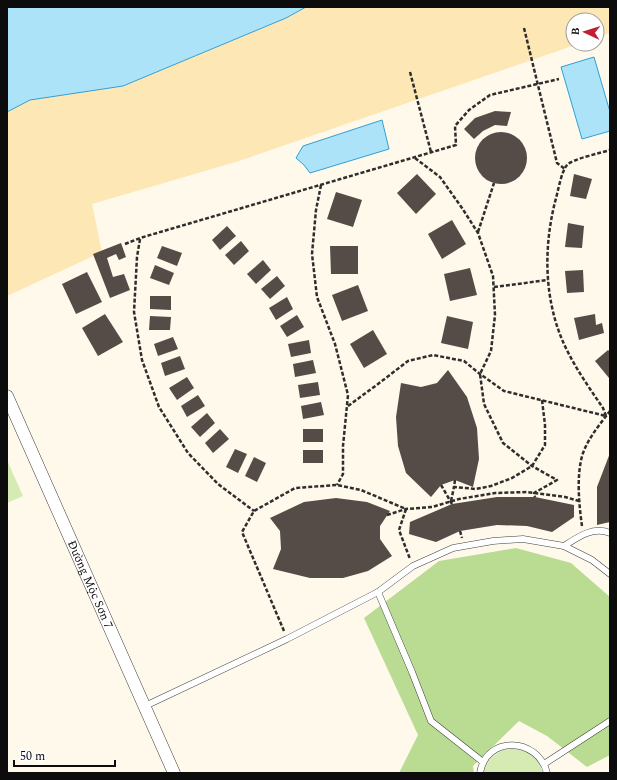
<svg xmlns="http://www.w3.org/2000/svg" width="617" height="780" font-family="Spectral,serif">
<rect width="100%" height="100%" fill="#fff9eb"/>
<!-- green -->
<g fill="#d5ebb3">
<path d="M7,460l16,36 -16,7z"/>
<path d="M510,748c18,0 28,9 33,25h-60c4,-14 14,-22 27,-25z"/>
</g>
<!-- forest -->
<path fill="#b9dc92" d="M516,548l55,15 39,34v158l-23,12 -40,-31 -28,-15 -46,45 1,7h-75l19,-38 -54,-117 75,-57z"/>
<!-- sand -->
<path fill="#fde7b5" d="M306,7h304v26l-13,5v-18h-24v24h5l-339,117 -147,43 10,48 -95,44v-184l23,-12 93,-14 163,-68z"/>
<!-- water -->
<g fill="#ade3f9" stroke="#31a0d3">
<path d="M7,7h299l-20,11 -163,68 -93,14 -23,12z"/>
<path d="M594,57l16,55v19l-28,8 -21,-72z"/>
<path d="M382,120l7,29 -79,24 -6,-8 -8,-7 7,-12z"/>
</g>
<!-- building -->
<g fill="#554c48">
<path d="M495,111l16,1 -4,14 -12,-1 -12,6 -9,8 -10,-10 11,-11z"/>
<circle cx="501" cy="158" r="26"/>
<path d="M417,174l19,20 -20,20 -19,-21z"/>
<path d="M574,174l18,5 -6,20 -16,-3z"/>
<path d="M336,192l26,8 -9,27 -26,-8z"/>
<path d="M452,220l14,24 -24,15 -14,-25z"/>
<path d="M568,223l16,3 -2,22 -17,-1z"/>
<path d="M227,226l9,10 -16,14 -8,-10z"/>
<path d="M241,241l8,10 -15,14 -9,-10z"/>
<path d="M121,243l5,14 -7,3 -3,-6 -9,4 6,19 11,-3 6,16 -20,8 -17,-44z"/>
<path d="M162,246l20,7 -5,13 -20,-8z"/>
<path d="M330,246h28v28h-27z"/>
<path d="M263,260l8,10 -15,14 -9,-10z"/>
<path d="M155,265l19,8 -5,12 -19,-7z"/>
<path d="M470,268l7,27 -27,6 -6,-27z"/>
<path d="M583,270l1,22 -17,1 -2,-22z"/>
<path d="M87,272l15,30 -26,12 -14,-30z"/>
<path d="M277,276l8,10 -15,13 -9,-10z"/>
<path d="M358,285l10,26 -26,10 -10,-26z"/>
<path d="M150,296h21v14l-21,-1z"/>
<path d="M287,297l6,12 -17,11 -7,-12z"/>
<path d="M105,314l18,28 -25,14 -16,-28z"/>
<path d="M595,314l1,11 6,-2 2,10 -25,7 -5,-22z"/>
<path d="M297,315l7,12 -17,10 -7,-11z"/>
<path d="M150,316l21,1 -1,13h-21z"/>
<path d="M447,316l26,6 -5,27 -27,-6z"/>
<path d="M373,330l14,24 -23,14 -14,-24z"/>
<path d="M173,337l5,12 -20,7 -4,-12z"/>
<path d="M309,340l2,13 -20,4 -3,-13z"/>
<path d="M608,350l2,2v25l-1,1 -14,-17z"/>
<path d="M180,356l5,13 -20,7 -4,-13z"/>
<path d="M313,360l3,13 -21,4 -2,-13z"/>
<path d="M448,370l19,27 10,31 2,31 -6,28 -18,-7 -14,5 -10,12 -25,-24 -8,-27 -2,-29 5,-34 20,4 16,-4z"/>
<path d="M187,377l7,11 -17,12 -8,-12z"/>
<path d="M318,382l2,13 -20,3 -2,-13z"/>
<path d="M198,395l7,11 -18,11 -6,-11z"/>
<path d="M321,402l3,13 -21,4 -2,-13z"/>
<path d="M207,413l8,10 -15,14 -9,-10z"/>
<path d="M220,429l9,10 -16,14 -8,-10z"/>
<rect x="303" y="429" width="20" height="13"/>
<path d="M235,449l12,5 -9,19 -12,-6z"/>
<rect x="303" y="450" width="20" height="13"/>
<path d="M610,453v69l-13,3v-38z"/>
<path d="M254,457l12,6 -9,19 -12,-6z"/>
<path d="M497,497h38l39,8v12l-22,15 -25,-6 -30,-1 -37,6 -24,11 -27,-8 1,-12 42,-18z"/>
<path d="M336,498l31,4 23,9 -10,15v13l12,17 -24,15 -25,7h-33l-37,-9 8,-20 -1,-18 -10,-13 34,-16z"/>
</g>
<g fill="none" stroke-linecap="round" stroke-linejoin="round">
<!-- service casing -->
<g stroke="#3f3f3f" stroke-width="7">
<g id="service">
<path d="M564,546c14,-9 29,-20 46,-13"/>
<path d="M378,592l34,80 19,49 52,41"/>
<path d="M145,706l142,-67 91,-47 35,-26 40,-18 40,-7 30,-2 41,7 28,14 18,14"/>
<path d="M544,764l66,-43"/>
<path d="M480,773c6,-38 58,-36 67,0"/>
</g>
</g>
<!-- minor casing -->
<g stroke="#3f3f3f" stroke-width="13">
<g id="minor">
<path id="s1" d="M7,396l167,377"/>
</g>
</g>
<!-- path -->
<g stroke="#2e2e2e" stroke-width="2.5" stroke-dasharray="4 2" stroke-linecap="butt">
<path d="M524,28l33,135 8,6"/>
<path d="M410,72l21,80"/>
<path d="M415,158l25,19 22,31 16,25 15,43 2,39 -4,36 -11,23 4,30 19,39 29,23 25,14 -23,13 1,4"/>
<path d="M321,185l-5,25 -4,44 5,43 18,47 13,51 -5,51v28l-6,11"/>
<path d="M478,232l16,-49"/>
<path d="M140,239l-3,18 -3,55 8,48 17,47 29,46 30,31 36,27"/>
<path d="M125,244l15,-6 316,-93 -1,-19 14,-16 21,-15 69,-16"/>
<path d="M494,287l54,-7"/>
<path d="M348,406l30,-22 30,-23 25,-6 31,6 16,13 24,17 102,25"/>
<path d="M606,416l-3,-8c-15,-22 -32,-46 -42,-71 -17,-43 -17,-91 -6,-135 3,-10 6,-30 12,-37 5,-6 34,-12 43,-15"/>
<path d="M455,480l-1,7 22,2 15,-3 21,-8 20,-12 13,-21v-20l-3,-25"/>
<path d="M441,485l11,19"/>
<path d="M451,501l3,-14"/>
<path d="M406,509l-7,21 11,29"/>
<path d="M387,515l19,-6 26,-2 27,-8 36,-6 32,-1 38,5 14,4"/>
<path d="M582,526c-3,-21 -6,-52 1,-73 6,-16 17,-29 27,-42"/>
<path d="M460,531l2,7"/>
<path d="M284,631l-42,-99 12,-21 41,-23 42,-3 24,5 45,19"/>
</g>
<!-- service -->
<use href="#service" stroke="#fff" stroke-width="6"/>
<!-- minor -->
<use href="#minor" stroke="#fff" stroke-width="12"/>
</g>
<g text-anchor="middle" dominant-baseline="central" stroke-width="4" stroke-linejoin="round" paint-order="stroke">
<!-- street labels -->
<g font-size="12" fill="#0c0c0c" stroke="#fff">
<text stroke="none"><textPath href="#s1" startOffset="206">Đường Mộc Sơn 7</textPath></text>
</g>
</g>
<!-- border -->
<rect width="617" height="780" fill="none" stroke="#0c0c0c" stroke-width="16"/>
<!-- north arrow -->
<g transform="translate(585 32) rotate(274)"><circle r="19" fill="#ffffff" stroke="#9e9e9e"/>
<path d="M0-3L7 15L0 10L-7 15Z" fill="#c11f34"/>
<text y="-6" font-size="11" font-weight="bold" text-anchor="middle" fill="#0c0c0c">B</text>
</g>
<!-- scale -->
<path d="M14 760v6h101v-6" fill="none" stroke="#0c0c0c" stroke-width="2"/>
<text x="20" y="760" font-size="12" fill="#0c0c0c" stroke="#ffffff" stroke-width="3" paint-order="stroke">50 m</text>
</svg>
